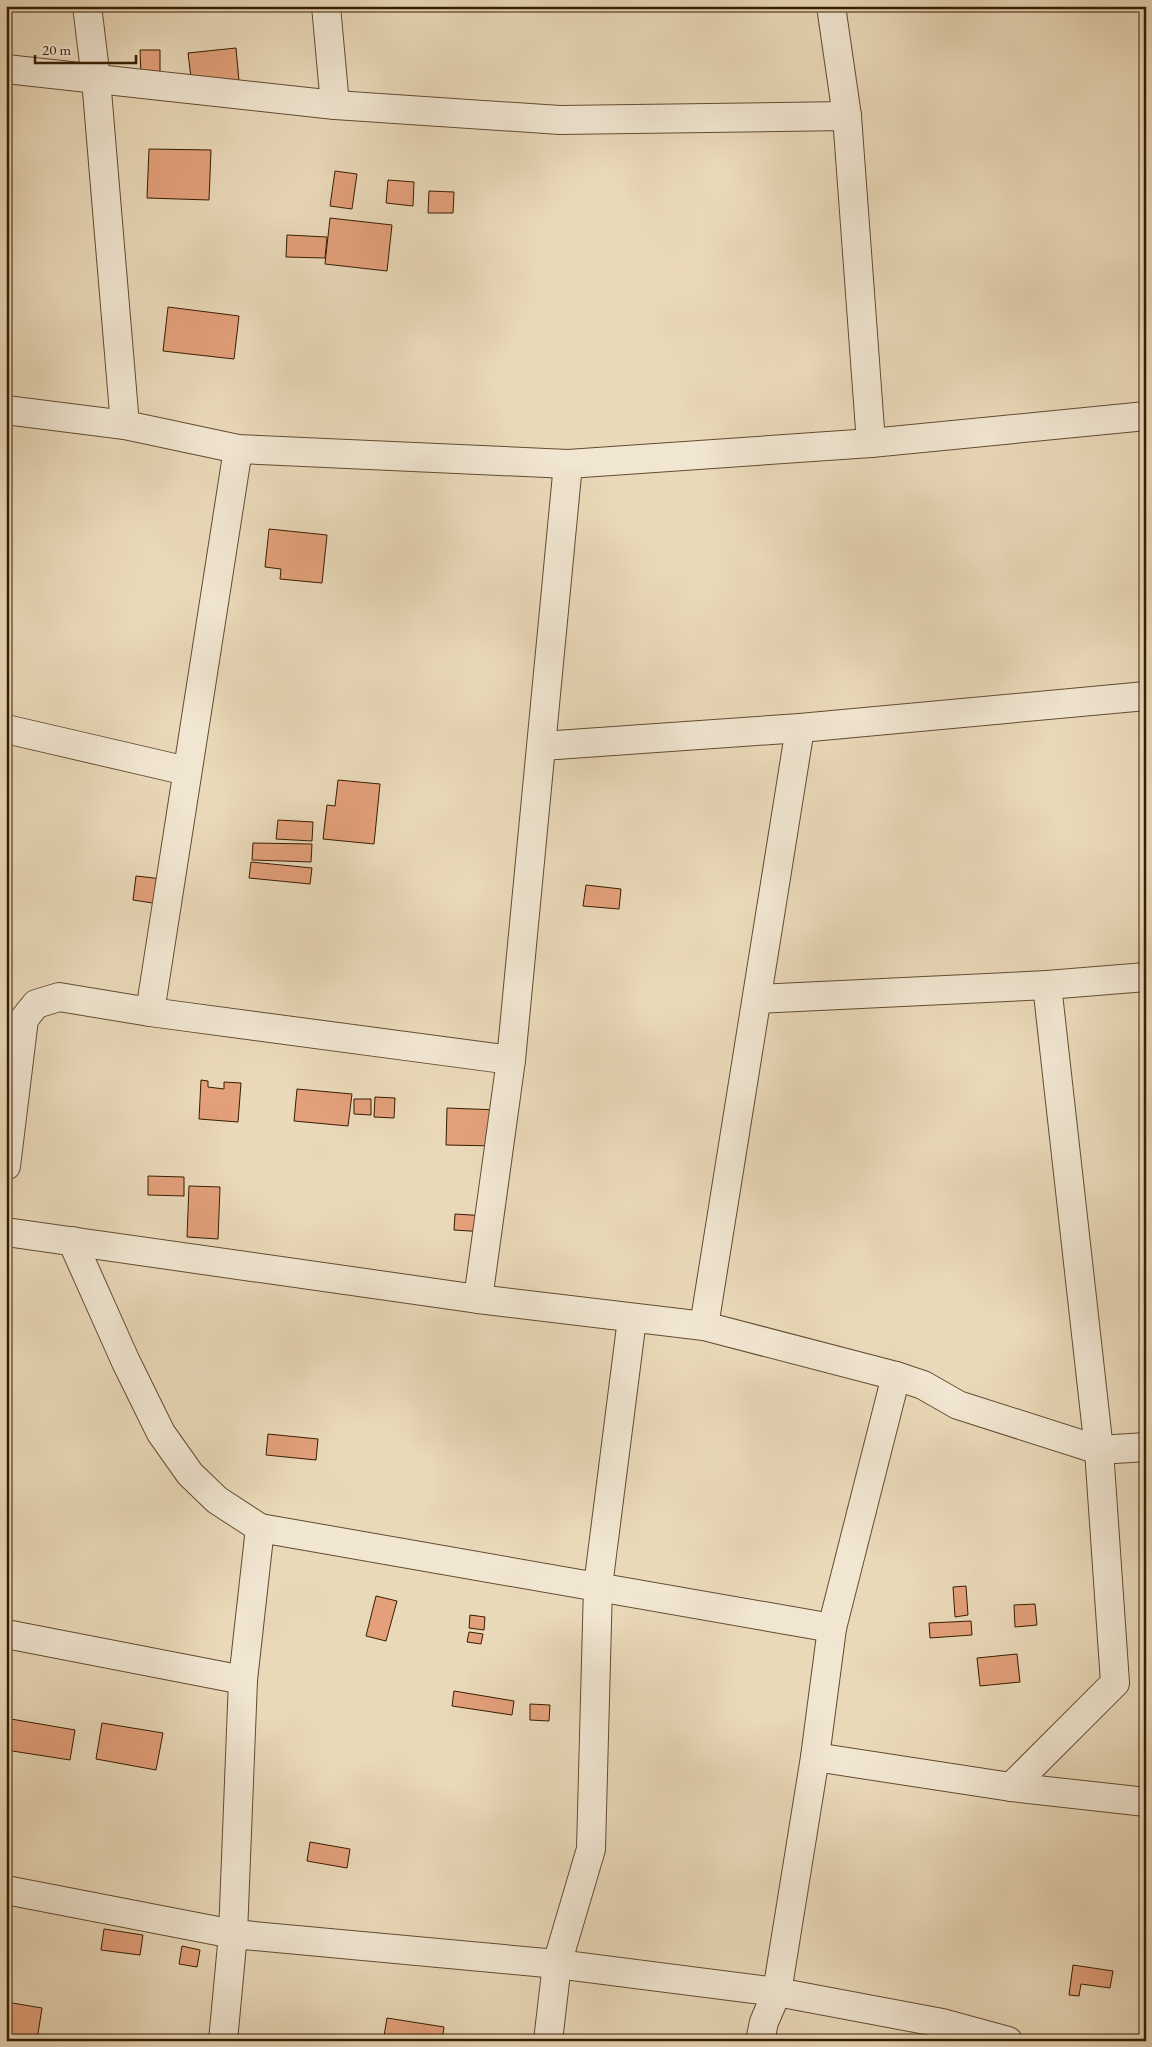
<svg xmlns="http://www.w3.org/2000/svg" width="1152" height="2047" font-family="'EB Garamond',serif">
<rect width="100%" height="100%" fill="#ead9b9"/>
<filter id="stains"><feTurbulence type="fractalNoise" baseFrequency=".004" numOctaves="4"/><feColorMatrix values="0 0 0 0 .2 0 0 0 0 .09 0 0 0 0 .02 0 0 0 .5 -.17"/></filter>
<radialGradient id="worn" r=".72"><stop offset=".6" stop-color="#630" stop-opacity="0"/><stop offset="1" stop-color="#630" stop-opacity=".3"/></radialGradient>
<!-- building -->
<g fill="#e3a07b" stroke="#361d01">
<path d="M236,48l3,33 -47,5 -4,-33z"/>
<path d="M140,50h20v26h-19z"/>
<path d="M149,149l62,1 -2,50 -62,-2z"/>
<path d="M335,171l22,3 -5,35 -22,-3z"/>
<path d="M388,180l26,2 -1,24 -27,-3z"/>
<path d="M429,191l25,1 -1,21h-25z"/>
<path d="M330,218l62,7 -5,46 -62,-7z"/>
<path d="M287,235l40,2 -2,21 -39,-1z"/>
<path d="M168,307l71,9 -5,43 -71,-8z"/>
<path d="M269,529l58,6 -5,48 -42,-4 1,-10 -16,-2z"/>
<path d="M338,780l42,4 -6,60 -51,-5 4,-34 8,1z"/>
<path d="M278,820l35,2 -1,19 -36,-2z"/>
<path d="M253,843l59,1 -1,18 -59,-2z"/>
<path d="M251,862l61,6 -2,16 -61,-6z"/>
<path d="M136,876l26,3 -3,25 -26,-4z"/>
<path d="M586,885l35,4 -2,20 -36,-3z"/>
<path d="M201,1080l7,1v6l16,2v-7l17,1 -3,39 -39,-3z"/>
<path d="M297,1089l55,5 -4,32 -54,-5z"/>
<path d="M375,1097l20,1 -1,20 -20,-1z"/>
<path d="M354,1099h17v16l-17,-1z"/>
<path d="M447,1108l52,2 -1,36 -52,-1z"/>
<path d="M148,1176l36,1v19l-36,-1z"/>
<path d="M189,1186l31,1 -2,52 -31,-2z"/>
<path d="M455,1214l32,2 -2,16 -31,-2z"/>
<path d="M268,1434l50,5 -2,21 -50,-5z"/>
<path d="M966,1586l2,29 -13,2 -2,-30z"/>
<path d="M376,1596l21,5 -11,40 -20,-5z"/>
<path d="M1035,1604l2,21 -22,2 -1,-22z"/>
<path d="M470,1615l15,2 -1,13 -15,-2z"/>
<path d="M971,1621l1,14 -42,3 -1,-15z"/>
<path d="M469,1632l14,2 -2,10 -14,-2z"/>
<path d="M1017,1654l3,28 -40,4 -3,-28z"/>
<path d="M454,1691l60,10 -2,14 -60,-9z"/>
<path d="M530,1704l20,1 -1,16 -19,-1z"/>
<path d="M11,1719l64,11 -5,30 -64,-10z"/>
<path d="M102,1723l61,10 -7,37 -60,-11z"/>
<path d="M310,1842l40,7 -3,19 -40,-7z"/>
<path d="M104,1929l39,6 -3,20 -39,-5z"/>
<path d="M182,1946l18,4 -3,17 -18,-3z"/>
<path d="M1073,1965l40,6 -3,17 -29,-4 -2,12 -10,-1z"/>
<path d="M6,2002l36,6 -5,32 -31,-5z"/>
<path d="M387,2018l57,9 -2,14h-29l-29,-5z"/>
</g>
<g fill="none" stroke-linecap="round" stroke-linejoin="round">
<!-- minor casing -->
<g stroke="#634c2f" stroke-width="30">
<g id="minor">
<path d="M87,6l9,73 29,346"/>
<path d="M326,6l9,99"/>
<path d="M831,6l16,110 24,327"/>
<path d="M6,69l329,36 225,15 287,-4"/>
<path d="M6,729l181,42"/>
<path d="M542,746l258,-18 346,-32"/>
<path d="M757,999l290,-14 99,-8"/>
<path d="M150,1012l88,-563"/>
<path d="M6,1166l18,-147 12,-15 23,-7 91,15 361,48"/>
<path d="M6,1232l472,67 226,27 192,50 -64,252 -17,129 -38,235 -13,30 -4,19"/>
<path d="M72,1241l54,121 35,71 29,41 27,26 43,28"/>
<path d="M478,1299l33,-239 57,-596"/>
<path d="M704,1326l96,-598"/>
<path d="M896,1376l27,9 35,20 141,45 47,-3"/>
<path d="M6,1634l237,46"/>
<path d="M815,1757l196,30 104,-104 -16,-233 -52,-465"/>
<path d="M1011,1787l135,15"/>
<path d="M6,1890l227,44 324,30 220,28 165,31 66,18"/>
<path d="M223,2041l10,-107 10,-254 17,-152 572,100"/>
<path d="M548,2041l9,-77 34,-115 7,-263 34,-267"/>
</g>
</g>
<!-- tertiary casing -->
<g stroke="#634c2f" stroke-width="30">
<path id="tertiary" d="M6,410l119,15 113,24 330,15 303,-21 275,-27"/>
</g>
<!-- minor -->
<use href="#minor" stroke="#f1e6d2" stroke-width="28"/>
<!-- tertiary -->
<use href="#tertiary" stroke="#f1e6d2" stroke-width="28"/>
</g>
<!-- margin -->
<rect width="1152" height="2047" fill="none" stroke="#ead9b9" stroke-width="25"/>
<rect x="8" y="8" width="1137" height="2032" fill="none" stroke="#361d01" stroke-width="2.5"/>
<rect x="12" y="12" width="1127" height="2022" fill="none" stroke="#361d01"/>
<!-- scale -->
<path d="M35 55v8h101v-8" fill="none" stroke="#361d01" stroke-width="2.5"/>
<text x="42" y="55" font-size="15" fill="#361d01" stroke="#f1e6d2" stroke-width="4" paint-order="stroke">20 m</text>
<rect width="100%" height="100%" filter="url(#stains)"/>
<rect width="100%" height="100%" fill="url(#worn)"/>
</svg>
